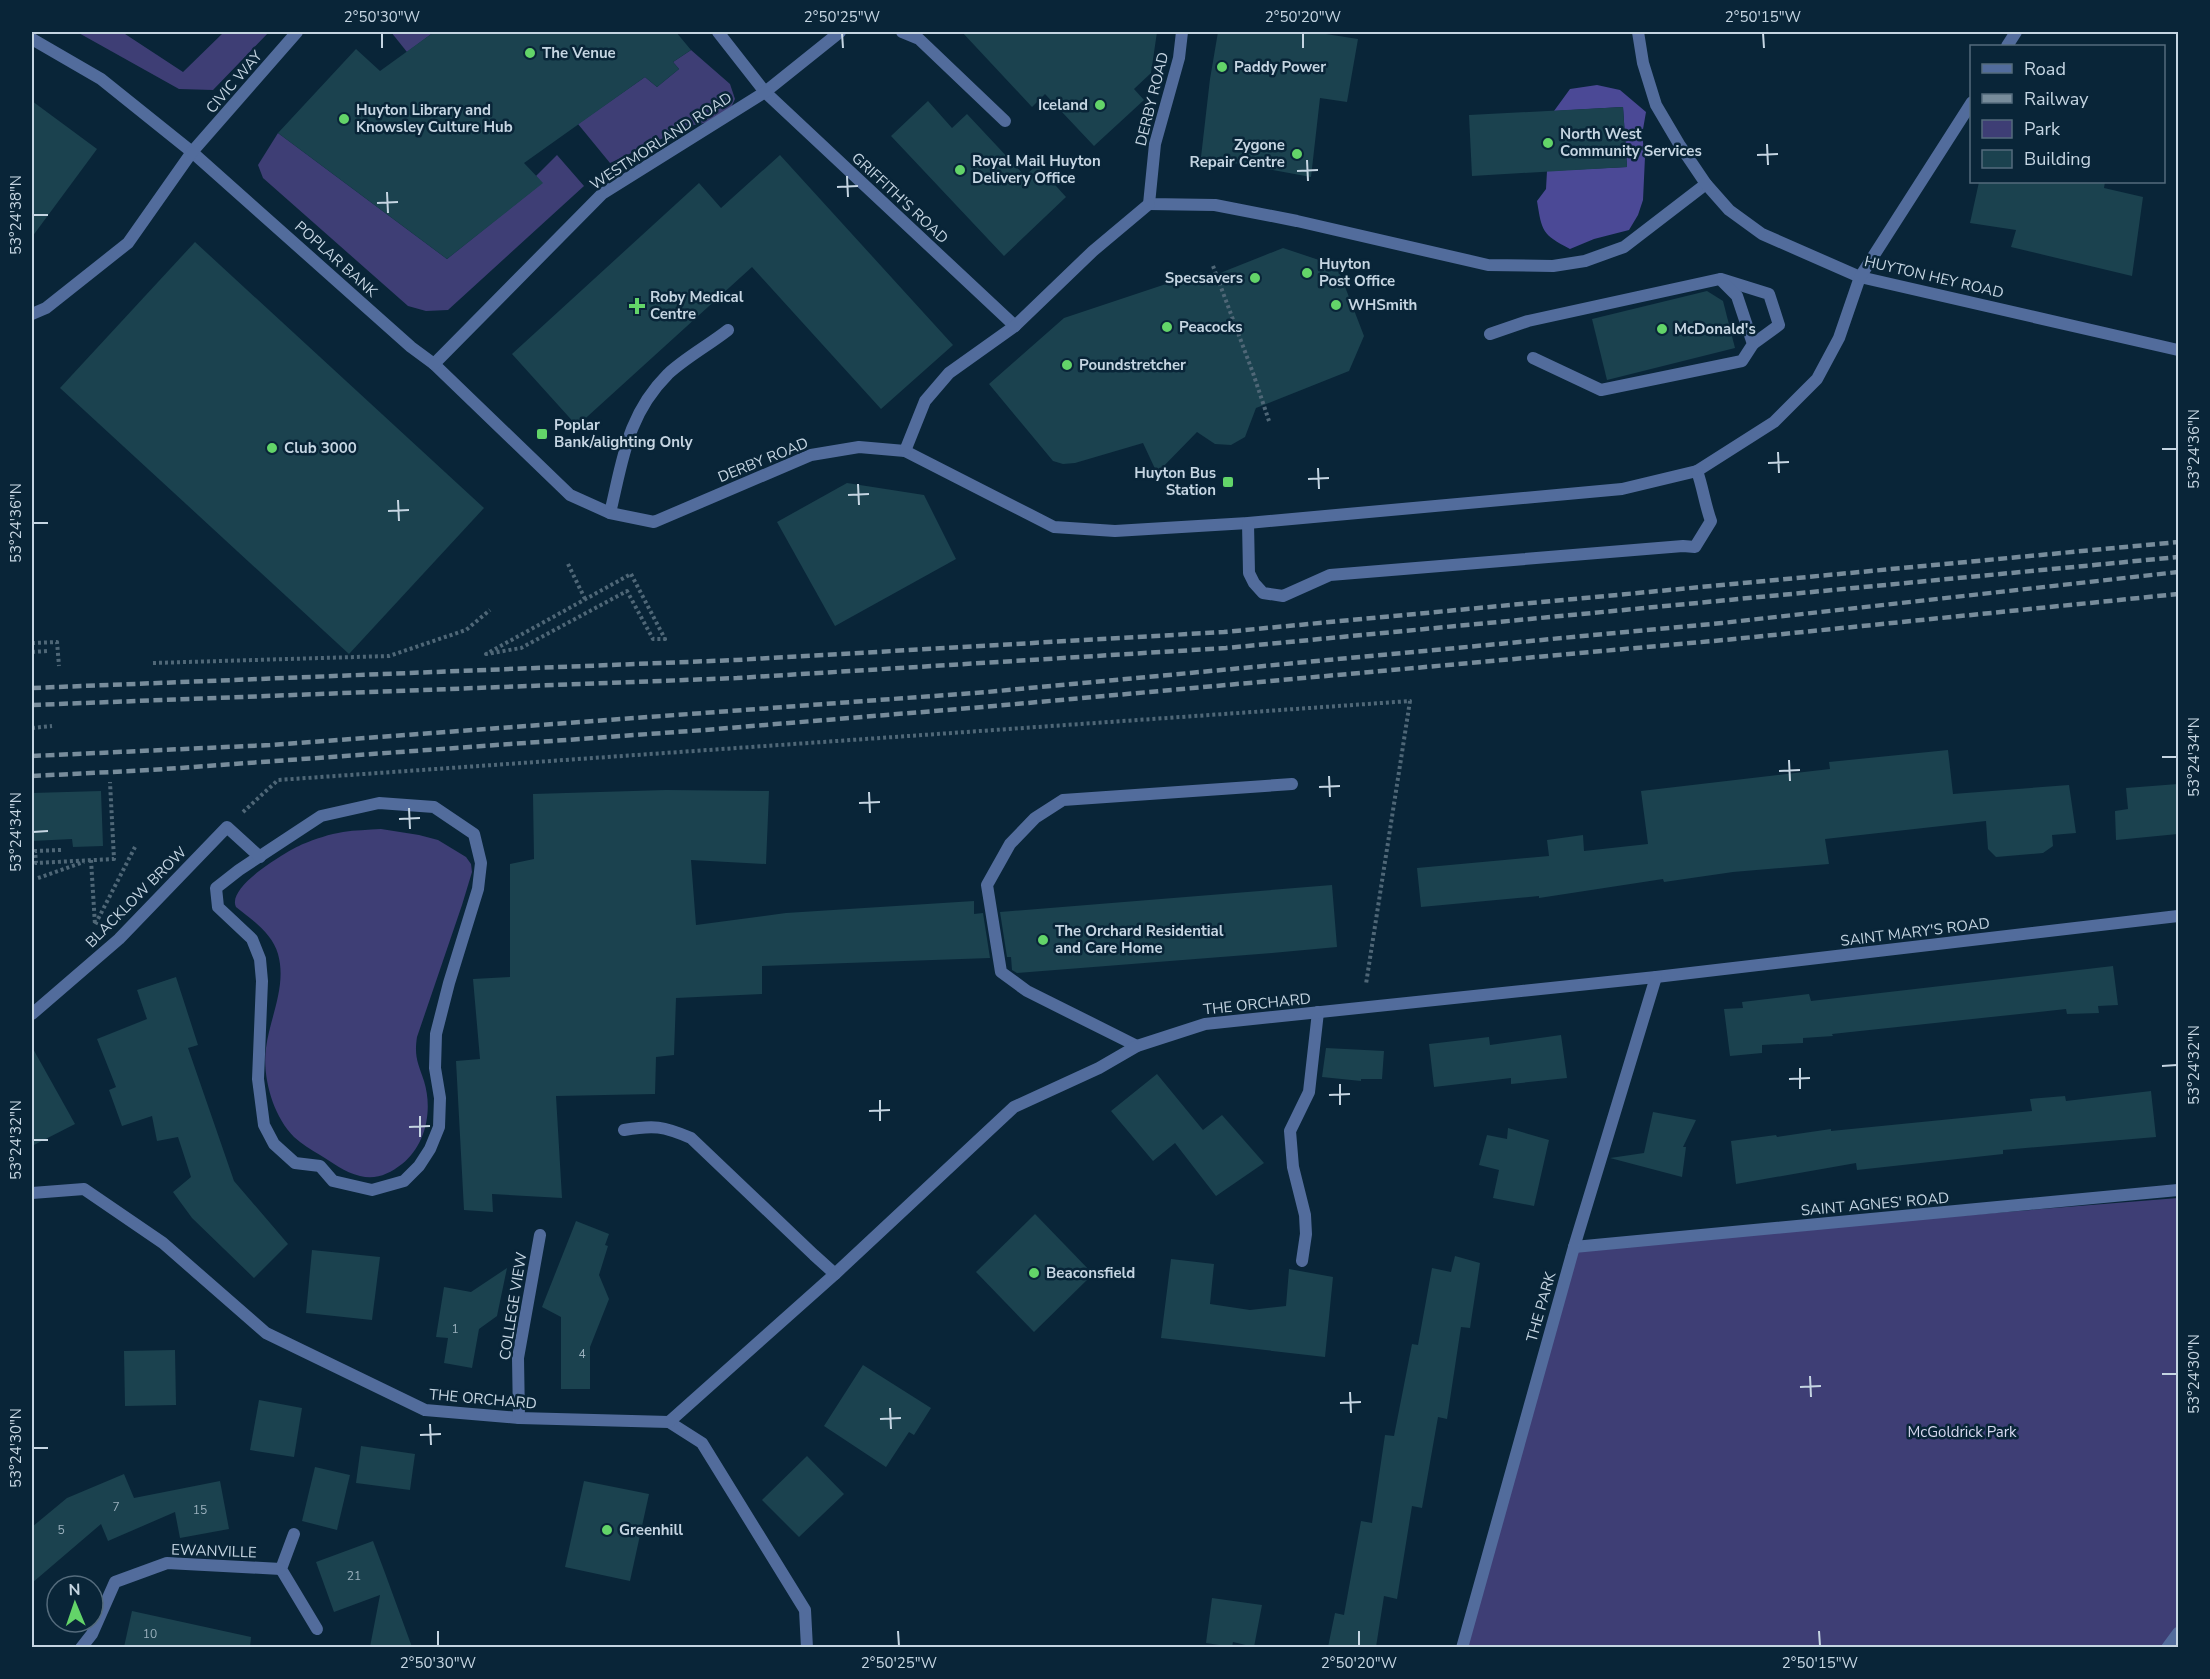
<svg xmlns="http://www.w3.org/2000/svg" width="2210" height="1679" font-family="'Nunito Sans',sans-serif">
<rect width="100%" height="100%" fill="#092538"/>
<!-- green -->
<g fill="#3e3e75">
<path d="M77,32h45l61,40 41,-40h45l-56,58 -34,-1z"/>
<path d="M391,32h43l-27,20z"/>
<path d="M691,50l39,34 5,15 -7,15 -14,7 -25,5 -79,37 -32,-39 67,-47 12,10 22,-18 -6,-7z"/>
<path d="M278,133l169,126 95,-76 -6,-7 21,-21 27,31 -136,124 -22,1 -18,-5 -145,-128 -5,-13z"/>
<path d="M381,829l38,6 19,5 28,17 5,7 1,8 -10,33 -45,132c-3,20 1,26 7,44 9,29 2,64 -22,83 -13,10 -26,16 -42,12 -16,-4 -27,-13 -40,-21 -10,-6 -18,-11 -26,-18 -21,-21 -32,-60 -28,-89 4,-31 21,-62 12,-94 -6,-21 -27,-35 -42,-47 -10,-20 51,-56 67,-63 12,-5 27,-10 40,-12 12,-2 25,-2 38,-3z"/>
<path d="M2178,1198v449l-716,1 112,-401z"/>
</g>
<!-- forest -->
<path fill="#4b4996" d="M1597,85l23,5 26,22 -4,23 3,22 -2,43 -5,15 -9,15 -35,9 -24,10c-28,-15 -28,-17 -33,-48l9,-12 1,-18 80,-4 -4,-60 -69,4 16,-22z"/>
<!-- building -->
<g fill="#1b424f">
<path d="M434,32h242l15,18 -18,12 6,7 -22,18 -12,-10 -121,86 19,20 -96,76 -169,-126 78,-84 24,22z"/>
<path d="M962,32h195l-6,41 -17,16 10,11 -50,46 -49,-52 -13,13z"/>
<path d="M1218,32h95l45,7 -11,63 -27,-4 -9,79 -110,-20 9,-78z"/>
<path d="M32,101l65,48 -65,88z"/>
<path d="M928,101l24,27 15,-14 58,62 12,-11 29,32 -62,59 -113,-120z"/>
<path d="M1623,107l4,60 -155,9 -3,-61z"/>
<path d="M780,155l173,190 -72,64 -129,-142 -175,159 -65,-72 187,-171 22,25z"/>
<path d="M1979,182h126l-1,6 39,9 -11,79 -121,-29 5,-17 -46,-7z"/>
<path d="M195,242l289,266 -135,146 -289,-266z"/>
<path d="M1283,248l54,18 27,70 -15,35 -93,37 -11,29 -14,8 -16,-1 -18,-12 -40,41 -14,-30 -68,20 -12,1 -10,-3 -64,-77 75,-66 138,-46 3,7z"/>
<path d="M1707,291l16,10 12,47 -128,32 -15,-61z"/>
<path d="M847,483l77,12 32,64 -121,67 -58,-104z"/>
<path d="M1948,750l5,44 116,-9 7,48 -24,2 1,11 -10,7 -47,4 -8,-8 -2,-28 -161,18 4,25 -96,8 -69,10 -1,-3 -124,19v-2l-118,11 -4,-39 132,-12 -2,-16 36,-5 1,16 64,-7 -7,-53 189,-22 -1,-7z"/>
<path d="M2178,784v50l-62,6 -1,-29 13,-2 -2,-21z"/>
<path d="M666,790l103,1 -3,73 -75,-4 5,65 90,-12 188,-12v13l9,-1 7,45 -228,8v28l-86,4 -2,57 -18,2 -1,37 -99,2 6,102 -70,-4 1,18 -29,-2 -8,-149 24,-2 -7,-80 37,-2v-113l24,-5 -1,-65z"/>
<path d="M101,791l2,55 -30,1 -1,-8 -40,2v-48z"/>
<path d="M1332,885l5,62 -65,6 -255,20 -5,-3 -1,-13h-4l-7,-45z"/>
<path d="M2113,966l5,39 -20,1 1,7 -32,1 -1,-5 -234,25 1,2 -30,2v5l-41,2v8l-32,3 -6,-47 19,-1 -1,-6 67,-8 2,7z"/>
<path d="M176,977l22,68 -10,3 46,133 54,63 -34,34 -62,-60 -19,-26 18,-15 -13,-40 -21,4 -5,-25 -30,10 -13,-36 7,-3 -19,-48 50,-20 -10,-29z"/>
<path d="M1561,1035l6,43 -56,6v-6l-77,9 -5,-43 60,-7 1,8z"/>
<path d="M32,1047l43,77 -43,22z"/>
<path d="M1326,1048l58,3 -2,28h-21v2l-39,-4z"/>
<path d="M1157,1074l46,56 19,-15 42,48 -48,33 -41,-53 -22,18 -42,-50z"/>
<path d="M2151,1091l5,46 -153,13v4l-146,16 -1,-7 -120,21 -5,-43 45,-6 1,2 54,-8v2l201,-20 -2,-12 35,-3 1,5z"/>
<path d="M1653,1112l43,8 -13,27h3l-4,30 -72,-19 34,-5z"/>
<path d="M1508,1128l41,12 -15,66 -41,-8 6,-28 -20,-5 8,-30 20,4z"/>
<path d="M1035,1214l58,60 -59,58 -58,-60z"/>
<path d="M576,1221l33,13 -4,11 3,1 -9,29 10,24 -19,48v42h-29v-72l-19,-10z"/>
<path d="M312,1250l68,7 -8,63 -66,-7z"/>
<path d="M1455,1256l25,7 -10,65 -9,-1 -14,92 -9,-2 -16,91 -10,-2 -15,93 -13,-3 -8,51h-48l7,-34 9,2 17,-94 11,2 13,-88 9,1 18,-92 6,1 14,-77 19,4z"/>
<path d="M1171,1259l43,5 -4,40 40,6 36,-4 3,-37 44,8 -8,80 -164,-19z"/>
<path d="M507,1268l-10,48 -18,13 -7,39 -28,-5 4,-25 -12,-1 8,-50 27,5z"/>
<path d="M175,1350l1,55 -51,1 -1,-55z"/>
<path d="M863,1365l68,43 -17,27 -5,-3 -23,35 -62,-41z"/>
<path d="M259,1400l43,8 -8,49 -44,-7z"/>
<path d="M361,1446l54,8 -5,36 -54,-7z"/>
<path d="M807,1456l37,38 -45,43 -37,-37z"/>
<path d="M315,1467l35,8 -13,55 -35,-9z"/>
<path d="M124,1474l10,24 86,-17 9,48 -49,9 -5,-26 -67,29 -7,-17 -69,59v-56l35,-29z"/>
<path d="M584,1481l65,13 -19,87 -65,-14z"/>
<path d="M373,1541l12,32 27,74h-42l10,-52 -46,17 -18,-50z"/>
<path d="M1212,1598l50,7 -8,42 -21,-5 -1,5 -26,-4z"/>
<path d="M132,1611l119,26 -1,10h-126z"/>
</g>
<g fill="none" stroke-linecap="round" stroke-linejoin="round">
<!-- path -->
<g stroke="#4f6777" stroke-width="4" stroke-dasharray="3 3" stroke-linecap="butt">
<path d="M1213,266l40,107 16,48"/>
<path d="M568,564l17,35"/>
<path d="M631,574l34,65h-12l-26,-48 -106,57 -35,6z"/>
<path d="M32,643l25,-1 2,24"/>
<path d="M32,652l15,-1"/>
<path d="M153,663l236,-7 77,-26 24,-20"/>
<path d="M32,728l20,-2"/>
<path d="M243,812l35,-32 1132,-79 -44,283"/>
<path d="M61,850l-26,1 1,12 78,-4 -4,-77"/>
<path d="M91,860l4,65 40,-78"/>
<path d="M38,878l46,-16"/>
</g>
<!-- lane -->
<g stroke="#526c9c" stroke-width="12">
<path d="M902,32l17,7 86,82"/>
<path d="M1721,279l48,15 10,31 -26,19"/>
<path d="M1490,334l38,-13 192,-42 17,17 16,48 -11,17 -141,29 -68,-32"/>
<path d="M610,513c13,-54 17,-98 58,-139 17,-16 41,-29 60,-44"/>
<path d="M1137,1046l-110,-55 -26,-19 -14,-87 23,-41 25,-26 28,-18 229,-16"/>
<path d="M1302,1261l4,-27 -1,-19 -12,-48 -3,-36 19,-39 9,-80"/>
<path d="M669,1422l33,21 103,167 2,38"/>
</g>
<!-- street -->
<g stroke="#526c9c" stroke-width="12">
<path d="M718,32l47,60 250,234"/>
<path d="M1182,32l-3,26 -24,86 -6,60 66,1 82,16 191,44 65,1 32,-5 39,-14 82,-63"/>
<path d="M1638,32l5,31 13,42 23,39 27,40 23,26 33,24 98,43 318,73"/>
<path d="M32,39l69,40 91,73 219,195 23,17 136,131 40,18 44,9 157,-67 48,-8 46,4 149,76 61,4 133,-8 374,-34 75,-18 77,-49 43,-43 22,-41 21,-61 112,-175"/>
<path d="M2007,46l9,-14"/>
<path d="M32,314l14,-6 82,-65 64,-91 105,-120"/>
<path d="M434,364l168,-170 163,-102 75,-60"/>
<path d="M905,451l20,-50 24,-28 66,-47 78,-75 56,-47"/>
<path d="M1248,523l1,50 5,10 9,10 20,3 47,-21 353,-29 12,1 16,-26c-6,-16 -8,-33 -14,-50"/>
<path d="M379,803l55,4 40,27 7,29 -3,26 -29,94 -13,51 -1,34 5,30 -1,29 -9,22 -11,17 -15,15 -32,9 -39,-9 -13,-15 -25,-3 -21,-19 -10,-19 -6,-46 4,-98 -2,-22 -8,-20 -34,-32 -2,-19 23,-18 82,-54z"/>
<path d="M32,1014l87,-75 108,-112 33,30"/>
<path d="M624,1130c30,-5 39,-4 67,8l123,117 21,19"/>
<path d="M32,1193l52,-4 79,54 103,90 159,77 94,8 150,4 166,-148 179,-167 85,-39 38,-22 68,-22 451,-47 522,-61"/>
<path d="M1574,1247l604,-57"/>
<path d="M519,1418l-1,-60 22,-123"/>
<path d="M294,1534l-13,35 36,60"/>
<path d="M81,1648l11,-14 23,-52 52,-19 114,6"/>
<path d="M1462,1648l112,-401 82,-270"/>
<path d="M2167,1648l11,-15"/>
</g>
<!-- rail -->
<g stroke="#778c9b" stroke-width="4.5" stroke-dasharray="9 4.5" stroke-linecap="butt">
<path d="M32,688l704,-28 488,-28 954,-90"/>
<path d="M32,705l705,-27 489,-30 952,-91"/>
<path d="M32,756l238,-11 717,-53 735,-69 456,-51"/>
<path d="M32,776l119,-6 553,-40 279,-23 741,-67 454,-46"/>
</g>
</g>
<!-- ticks -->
<path fill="none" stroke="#c5d5e2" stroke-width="2" d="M382,33v15M842,33l1,15M1303,33v15M1763,33l1,15M1767,144l1,21M1757,155l21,-1M1307,160l1,21M1297,171l21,-1M847,176l1,21M837,187l21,-1M387,192l1,21M377,203l21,-1M33,215h15M2162,449h15M1778,452l1,21M1768,463l21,-1M1318,468l1,21M1308,479l21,-1M858,484l1,21M848,495l21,-1M398,500l1,21M388,511l21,-1M33,523h15M2162,757h15M1789,760l1,21M1779,771l21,-1M1329,776l1,21M1319,787l21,-1M869,792l1,21M859,803l21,-1M409,808l1,21M399,819l21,-1M33,832l15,-1M2162,1066l15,-1M1800,1068v21M1789,1079l21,-1M1340,1084v21M1329,1095l21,-1M880,1100v21M869,1111l21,-1M420,1116v21M409,1127l21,-1M33,1140h15M2162,1374h15M1810,1376l1,21M1800,1387l21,-1M1350,1392l1,21M1340,1403l21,-1M890,1408l1,21M880,1419l21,-1M430,1424l1,21M420,1435l21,-1M33,1448h15M438,1631v15M898,1631l1,15M1359,1631v15M1819,1631l1,15"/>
<!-- markers -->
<g fill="#63d469" stroke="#092538" stroke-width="2">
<circle cx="530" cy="53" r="6"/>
<circle cx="1222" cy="67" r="6"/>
<circle cx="1100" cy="105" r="6"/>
<circle cx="344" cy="119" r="6"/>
<circle cx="1548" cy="143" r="6"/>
<circle cx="1297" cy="154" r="6"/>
<circle cx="960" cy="170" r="6"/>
<circle cx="1307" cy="273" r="6"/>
<circle cx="1255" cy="278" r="6"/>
<circle cx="1336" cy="305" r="6"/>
<path d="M634 297h6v6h6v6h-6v6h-6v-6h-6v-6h6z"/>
<circle cx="1167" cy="327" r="6"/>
<circle cx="1662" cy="329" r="6"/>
<circle cx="1067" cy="365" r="6"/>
<rect x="536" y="428" width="12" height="12" rx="3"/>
<circle cx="272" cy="448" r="6"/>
<rect x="1222" y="476" width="12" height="12" rx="3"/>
<circle cx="1043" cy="940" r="6"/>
<circle cx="1034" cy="1273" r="6"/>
<circle cx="607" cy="1530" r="6"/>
</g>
<g text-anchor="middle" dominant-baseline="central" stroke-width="5" stroke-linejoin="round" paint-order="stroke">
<!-- number labels -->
<g font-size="12" fill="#9ab0bd">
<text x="455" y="1329">1</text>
<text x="582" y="1354">4</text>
<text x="116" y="1507">7</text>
<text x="200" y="1510">15</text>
<text x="61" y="1530">5</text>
<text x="354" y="1576">21</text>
<text x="150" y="1634">10</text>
</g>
<!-- poi labels -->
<g font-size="15" font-weight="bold" fill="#c5d5e2" stroke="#092538" text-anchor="start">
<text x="542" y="53">The Venue</text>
<text x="1234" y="67">Paddy Power</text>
<text x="1088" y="105" text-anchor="end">Iceland</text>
<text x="356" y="110">Huyton Library and<tspan x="356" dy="17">Knowsley Culture Hub</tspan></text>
<text x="1560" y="134">North West<tspan x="1560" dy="17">Community Services</tspan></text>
<text x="1285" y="145" text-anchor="end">Zygone<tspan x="1285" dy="17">Repair Centre</tspan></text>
<text x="972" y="161">Royal Mail Huyton<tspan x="972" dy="17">Delivery Office</tspan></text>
<text x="1319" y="264">Huyton<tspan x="1319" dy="17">Post Office</tspan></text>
<text x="1243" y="278" text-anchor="end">Specsavers</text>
<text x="650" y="297">Roby Medical<tspan x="650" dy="17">Centre</tspan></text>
<text x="1348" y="305">WHSmith</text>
<text x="1179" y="327">Peacocks</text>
<text x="1674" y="329">McDonald's</text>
<text x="1079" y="365">Poundstretcher</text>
<text x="554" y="425">Poplar<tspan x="554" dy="17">Bank/alighting Only</tspan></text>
<text x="284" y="448">Club 3000</text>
<text x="1216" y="473" text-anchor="end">Huyton Bus<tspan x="1216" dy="17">Station</tspan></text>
<text x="1055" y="931">The Orchard Residential<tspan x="1055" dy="17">and Care Home</tspan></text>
<text x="1046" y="1273">Beaconsfield</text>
<text x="619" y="1530">Greenhill</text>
</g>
<!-- street labels -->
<g font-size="15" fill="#c5d5e2" stroke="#092538">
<text transform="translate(234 82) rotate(-49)">CIVIC WAY</text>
<text transform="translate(1152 99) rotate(-76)">DERBY ROAD</text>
<text transform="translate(661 141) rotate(-33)">WESTMORLAND ROAD</text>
<text transform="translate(900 198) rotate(43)">GRIFFITH'S ROAD</text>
<text transform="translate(336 259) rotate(42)">POPLAR BANK</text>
<text transform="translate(1934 277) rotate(13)">HUYTON HEY ROAD</text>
<text transform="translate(763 460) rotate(-22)">DERBY ROAD</text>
<text transform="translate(136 897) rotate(-45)">BLACKLOW BROW</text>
<text transform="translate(1915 932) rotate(-7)">SAINT MARY'S ROAD</text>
<text transform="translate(1257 1004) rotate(-6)">THE ORCHARD</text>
<text transform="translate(1875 1204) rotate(-5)">SAINT AGNES' ROAD</text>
<text transform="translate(513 1306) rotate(-81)">COLLEGE VIEW</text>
<text transform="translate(1541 1307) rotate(-74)">THE PARK</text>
<text transform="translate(483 1399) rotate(5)">THE ORCHARD</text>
<text transform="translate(214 1551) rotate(2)">EWANVILLE</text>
</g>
<!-- park labels -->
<g font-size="15" fill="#d8daf1" stroke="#092538">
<text x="1962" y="1432">McGoldrick Park</text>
</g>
</g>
<!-- border -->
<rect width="2210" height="1679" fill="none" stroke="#092538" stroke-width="66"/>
<!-- legend -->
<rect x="1970" y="45" width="195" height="138" fill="#092538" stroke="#546b7c" stroke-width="1.5"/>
<rect x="1982" y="64" width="30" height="9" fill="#526c9c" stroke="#546b7c" stroke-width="1.5"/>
<text x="2024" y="75" font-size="18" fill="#c5d5e2">Road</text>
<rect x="1982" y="94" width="30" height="9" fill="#778c9b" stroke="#546b7c" stroke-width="1.5"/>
<text x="2024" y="105" font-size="18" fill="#c5d5e2">Railway</text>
<rect x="1982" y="120" width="30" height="18" fill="#3e3e75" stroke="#546b7c" stroke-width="1.5"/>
<text x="2024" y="135" font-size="18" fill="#c5d5e2">Park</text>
<rect x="1982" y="150" width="30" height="18" fill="#1b424f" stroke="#546b7c" stroke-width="1.5"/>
<text x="2024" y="165" font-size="18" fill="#c5d5e2">Building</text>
<!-- north arrow -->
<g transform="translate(75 1604) rotate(358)"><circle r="28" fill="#092538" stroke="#546b7c" stroke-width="1.5"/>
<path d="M0-4.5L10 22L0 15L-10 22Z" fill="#63d469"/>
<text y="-9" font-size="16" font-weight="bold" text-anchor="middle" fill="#c5d5e2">N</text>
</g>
<rect x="33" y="33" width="2144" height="1613" fill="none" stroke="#c5d5e2" stroke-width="2"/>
<g font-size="15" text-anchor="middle" fill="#c5d5e2">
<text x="382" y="22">2°50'30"W</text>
<text x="842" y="22">2°50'25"W</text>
<text x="1303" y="22">2°50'20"W</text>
<text x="1763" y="22">2°50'15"W</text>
<text transform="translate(16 215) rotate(-90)" y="5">53°24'38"N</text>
<text transform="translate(2194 449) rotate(-90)" y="5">53°24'36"N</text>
<text transform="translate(16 523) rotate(-90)" y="5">53°24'36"N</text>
<text transform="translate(2194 757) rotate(-90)" y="5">53°24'34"N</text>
<text transform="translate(16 832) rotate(-90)" y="5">53°24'34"N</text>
<text transform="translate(2194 1065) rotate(-90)" y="5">53°24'32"N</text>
<text transform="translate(16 1140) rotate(-90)" y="5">53°24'32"N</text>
<text transform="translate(2194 1374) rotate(-90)" y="5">53°24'30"N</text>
<text transform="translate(16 1448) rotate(-90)" y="5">53°24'30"N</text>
<text x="438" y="1668">2°50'30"W</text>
<text x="899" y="1668">2°50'25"W</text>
<text x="1359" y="1668">2°50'20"W</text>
<text x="1820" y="1668">2°50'15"W</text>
</g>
</svg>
